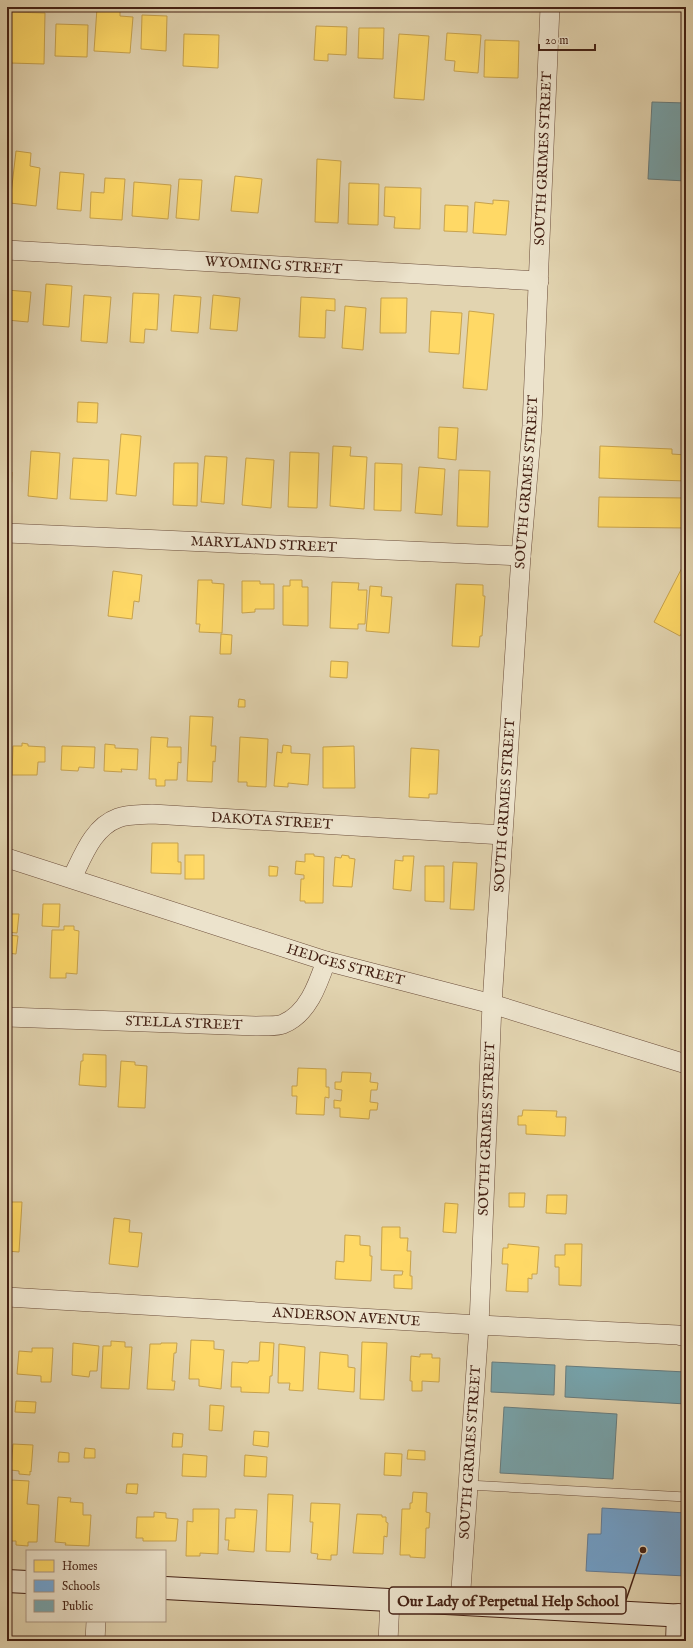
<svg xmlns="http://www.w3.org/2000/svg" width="693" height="1648" font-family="'IM FELL English',serif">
<rect width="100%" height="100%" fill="#e2d4b0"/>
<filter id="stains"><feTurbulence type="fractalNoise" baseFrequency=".005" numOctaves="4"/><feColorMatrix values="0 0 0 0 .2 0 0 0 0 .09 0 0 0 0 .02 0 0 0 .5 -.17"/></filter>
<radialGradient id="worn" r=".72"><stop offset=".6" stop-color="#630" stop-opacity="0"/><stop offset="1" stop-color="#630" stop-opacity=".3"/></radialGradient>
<!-- homes -->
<g fill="#ffd966" stroke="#c7a24d">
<path d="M97,8l23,1v7l13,1 -3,36 -36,-2z"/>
<path d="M11,12l34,1 -1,51 -34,-1z"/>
<path d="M142,15l25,1 -1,35 -25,-2z"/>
<path d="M56,24l32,1 -1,32 -32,-1z"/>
<path d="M316,26l31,1 -1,28 -18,-1v7l-14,-1z"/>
<path d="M359,28h25l-1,31 -25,-1z"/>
<path d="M447,33l34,2 -3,38 -24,-2 1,-10 -10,-1z"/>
<path d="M184,34l35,1 -1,33 -35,-2z"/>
<path d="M399,34l30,2 -5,64 -30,-2z"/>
<path d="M485,40l34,1 -1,37 -34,-1z"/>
<path d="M16,151l15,2 -1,13 10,2 -4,38 -26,-3z"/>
<path d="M317,159l24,2 -3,62 -23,-1z"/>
<path d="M60,172l24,2 -3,37 -24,-2z"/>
<path d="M235,176l27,3 -4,34 -27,-2z"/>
<path d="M105,178l20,1 -3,41 -32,-2 1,-26 13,1z"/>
<path d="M179,179l23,1 -3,40 -23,-2z"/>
<path d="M134,182l37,3 -3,34 -36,-3z"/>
<path d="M349,183l30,1 -1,41 -30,-1z"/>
<path d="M385,187l36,1 -1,41 -26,-1 1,-11 -11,-1z"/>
<path d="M493,200l16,1 -3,34 -33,-2 2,-31 18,2z"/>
<path d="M445,205l23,1 -1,26 -23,-1z"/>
<path d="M46,284l26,2 -3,41 -26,-2z"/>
<path d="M7,290l24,2 -3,30 -21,-2z"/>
<path d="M133,293l26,1 -2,36 -12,-1 -1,14 -14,-1z"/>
<path d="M84,295l27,2 -4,46 -26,-2z"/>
<path d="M174,295l27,2 -3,36 -27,-2z"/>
<path d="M213,295l27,3 -3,33 -27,-2z"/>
<path d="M301,297l34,2v12l-9,-1 -1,28 -26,-1z"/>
<path d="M381,298h26l-1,35h-26z"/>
<path d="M345,306l21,2 -3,42 -21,-2z"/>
<path d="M431,311l31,2 -3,41 -30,-2z"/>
<path d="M469,311l25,3 -7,76 -24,-2z"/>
<path d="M78,402l20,1 -1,20 -20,-1z"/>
<path d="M439,427l19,1 -2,32 -18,-2z"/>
<path d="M121,434l20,2 -5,60 -20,-2z"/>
<path d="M333,446l18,1 -1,9 17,1 -3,52 -34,-3z"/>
<path d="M600,446l72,3v5l14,1v26l-87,-3z"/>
<path d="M31,451l29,2 -3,46 -29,-3z"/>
<path d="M290,452l29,1 -2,55 -29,-1z"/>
<path d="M205,456l22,1 -3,47 -23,-2z"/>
<path d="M73,458l36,2 -2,41 -37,-2z"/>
<path d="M246,458l28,2 -3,48 -29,-3z"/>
<path d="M174,463h24l-1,43 -24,-1z"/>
<path d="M375,463l27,1 -1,47 -27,-1z"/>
<path d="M419,467l26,2 -3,46 -27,-2z"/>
<path d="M459,470l31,1 -2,56 -31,-1z"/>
<path d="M7,472h5l-1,24h-4z"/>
<path d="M599,497l87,1v30l-88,-1z"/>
<path d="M686,560v65l-6,11 -26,-14z"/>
<path d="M113,571l29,4 -3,27 -5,-1 -2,18 -24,-3z"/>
<path d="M198,580h14v3l12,1 -2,49 -23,-1 1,-8h-4z"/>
<path d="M290,580h12v7h6v39l-25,-1v-39h7z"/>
<path d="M242,581h18v3h14v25h-19v3l-13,1z"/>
<path d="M332,582l27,1 -1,7h9l-2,34h-7v5l-28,-1z"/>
<path d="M456,584l27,1v11h2l-3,40h-2l-1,11 -27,-1z"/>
<path d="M370,586l12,1 -1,9 11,1 -3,36 -23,-2z"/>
<path d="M221,634l11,1 -1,19h-11z"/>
<path d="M331,661l17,1 -1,16 -17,-1z"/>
<path d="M239,699l6,1v7h-7z"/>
<path d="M190,716l23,1 -2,29h5l-1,16 -2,-1 -1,21 -25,-1z"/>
<path d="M151,737l17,1 -1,9h14v16l-3,-1 -1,18h-12v6h-9v-7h-7z"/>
<path d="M240,737l28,2 -2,48 -19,-1v-4h-9z"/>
<path d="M22,743l6,1v2l17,1v15h-7l-1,13h-25l1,-29h9z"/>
<path d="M105,744l10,1v3l23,1 -1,21 -16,-1 1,3 -18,-1z"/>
<path d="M283,745l8,1v7l19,1 -2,31 -20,-2v4l-14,-1 3,-34 5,1z"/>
<path d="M62,746l33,1 -1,21 -15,-1 -1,4 -17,-1z"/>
<path d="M354,746l1,42h-32v-41z"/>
<path d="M411,748l28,2 -2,44h-8v4l-20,-1z"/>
<path d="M152,843h26v19h3v12l-30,-1z"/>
<path d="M305,854h9v2l10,1 -1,46h-18v-2h-5l1,-22h3v-4l-9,-1 1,-13 9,1z"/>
<rect x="185" y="855" width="19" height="24"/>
<path d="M342,855l7,1v2l6,1 -3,28 -19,-1 2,-29 6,1z"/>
<path d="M403,856h11l-3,35 -18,-2 2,-29 8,1z"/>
<path d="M453,862l24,1 -3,47 -24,-1z"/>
<path d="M269,866l9,1 -1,9h-8z"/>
<path d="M425,866h19v36l-19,-1z"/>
<path d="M43,904h17l-1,23 -17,-1z"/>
<path d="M7,914h12l-2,19 -10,-1z"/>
<path d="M64,926h10v4l5,1 -2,43 -11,-1v5h-16l2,-48h12z"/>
<path d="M7,935l11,1 -2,18 -9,-1z"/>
<path d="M83,1054l23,1v32l-27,-2 2,-24h2z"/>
<path d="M121,1061l14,1v3l12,1 -2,42 -27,-1z"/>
<path d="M298,1068l28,1v18h3v11l-4,-1 -1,18 -28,-1 1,-18h-5v-10h5z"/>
<path d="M342,1072l29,1 -1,9 8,1 -1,7h-6l-1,12 8,1 -1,7h-7l-1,9 -29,-2v-9h-6v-8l7,1 1,-11 -7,-1v-7h6z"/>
<path d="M523,1110l34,1 -1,6h10l-1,19 -39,-2v-9h-8v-9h4z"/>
<path d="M509,1193h16l-1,14h-15z"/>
<path d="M547,1195h20l-1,19 -20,-1z"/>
<path d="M7,1202h15l-3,50 -12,-1z"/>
<path d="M445,1203l13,1 -2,29 -13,-1z"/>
<path d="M114,1218l16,2 -1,12 13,1 -4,34 -29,-3z"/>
<path d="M382,1227h18v11h8l-1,13h4l-1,25h2v13l-18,-1v-13h8l1,-4 -22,-1z"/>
<path d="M345,1235l15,1v9l10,1v10h2l-1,25 -36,-2 1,-18 8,1z"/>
<path d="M508,1244l31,3 -2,27h-5v5l-4,-1v14l-22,-1 2,-27h-6l1,-16h5z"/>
<path d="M565,1244h17l-1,42 -22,-1v-18h-4v-12h10z"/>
<path d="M191,1340l23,1v8l10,1 -3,39 -22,-3v-7h-10z"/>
<path d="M111,1341l14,1v5h7l-3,42 -28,-1 2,-42h8z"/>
<path d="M260,1342l14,1 -2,33h-2l-1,17 -28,-1v-5h-10l1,-25 16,1 1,-2h10z"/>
<path d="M362,1342l25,1 -3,57 -24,-1z"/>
<path d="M73,1343l26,3 -2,25h-7l-1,6 -17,-2z"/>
<path d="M161,1343h16l-1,10h-2l-2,28h3l-1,9 -27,-1 3,-45h11z"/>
<path d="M279,1344l26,3 -2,44 -14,-1 1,-7h-12z"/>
<path d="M32,1348h21l-2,34h-10v-6l-24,-2 2,-23 13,1z"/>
<path d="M320,1352l28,3v12l7,1 -1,24 -36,-3z"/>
<path d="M420,1354h12v4h8l-1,24 -17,-1v10h-10v-10h-2l1,-25 9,1z"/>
<path d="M16,1401l20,1 -1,11 -20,-1z"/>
<path d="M210,1405l14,1 -2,25 -13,-1z"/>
<path d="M254,1431l15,1 -1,15 -15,-2z"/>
<path d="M173,1433l10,1 -1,13h-10z"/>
<path d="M13,1444l20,1 -2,27 -1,-1v4l-11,-1v-3l-8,-1z"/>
<path d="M85,1448l10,1v9h-11z"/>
<path d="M408,1450l17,1v9l-18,-1z"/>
<path d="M59,1452l10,1v9h-11z"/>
<path d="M385,1453l17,1 -1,22 -17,-1z"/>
<path d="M183,1454l24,2 -1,21 -24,-1z"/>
<path d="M245,1455l22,2 -1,20 -22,-1z"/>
<path d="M11,1480l18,1 -2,23 12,1 -2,37h-9v4l-12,-1v-4h-9z"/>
<path d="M127,1484h11l-1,10 -11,-1z"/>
<path d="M413,1492l14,1 -1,19 4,1 -1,15h-3l-1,30 -15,-1v-2h-10l2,-46h8v-6h2z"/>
<path d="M268,1494l25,1 -3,57 -24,-1z"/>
<path d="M58,1497l13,1 -1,4 13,1v12h8l-2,31 -24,-1 1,-2 -11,-1z"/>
<path d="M311,1503l29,1 -3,51h-6v5l-14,-1 1,-5 -7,-1 2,-31h-3z"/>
<path d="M193,1509h26l-1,45 -18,-1v3h-14l1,-35 6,1z"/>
<path d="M235,1509l22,1 -3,42 -26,-2 1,-10h-4l1,-22h9z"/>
<path d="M154,1512l12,1v5l12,1 -2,22h-33v-3h-7l1,-21h17z"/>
<path d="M357,1514l25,1v2h4v5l2,1 -1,14 -3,-1 -1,18 -30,-1z"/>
</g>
<!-- schools -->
<path fill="#6fa8dc" stroke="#6280a0" d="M602,1508l84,5v63l-100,-5 2,-37h13z"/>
<!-- public -->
<g fill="#76a5af" stroke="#677d80">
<path d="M652,102l34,1v78l-38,-2z"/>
<path d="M492,1362l63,3 -1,30 -63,-3z"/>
<path d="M566,1366l120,6v32l-121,-7z"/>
<path d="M504,1407l113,7 -4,65 -113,-6z"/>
</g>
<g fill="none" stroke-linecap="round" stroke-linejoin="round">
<!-- service casing -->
<g stroke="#6c4e3b" stroke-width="10">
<path id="service" d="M468,1485l218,12"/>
</g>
<!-- minor casing -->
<g stroke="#6c4e3b" stroke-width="20">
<g id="minor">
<path id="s1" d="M7,250l532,31"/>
<path id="s2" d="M7,533l514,23"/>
<path id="s3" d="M7,858l319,103 166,43 194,60"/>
<path id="s4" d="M72,878c11,-22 21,-51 46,-60 11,-4 23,-3 34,-4l351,21"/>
<path id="s5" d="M7,1017l250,9c8,-1 19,1 26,-2 25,-10 35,-40 43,-63"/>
<path id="s6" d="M7,1297l472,28 199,10 8,2"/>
<path id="s7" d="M460,1604l19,-279 13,-321 29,-448 11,-130 18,-419"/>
<path d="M95,1641l1,-20"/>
<path d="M388,1641l2,-40"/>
</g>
</g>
<!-- tertiary casing -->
<g stroke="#6c4e3b" stroke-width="24">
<path id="tertiary" d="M677,1641l1,-26"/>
</g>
<!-- secondary casing -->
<g stroke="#442114" stroke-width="24">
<g id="secondary">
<path d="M7,1581l20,1"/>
<path d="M165,1588l521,28"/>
</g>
</g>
<!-- service -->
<use href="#service" stroke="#ece3cc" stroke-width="9"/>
<!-- minor -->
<use href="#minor" stroke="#ece3cc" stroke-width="19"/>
<!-- tertiary -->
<use href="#tertiary" stroke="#ece3cc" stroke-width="22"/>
<!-- secondary -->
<use href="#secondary" stroke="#ece3cc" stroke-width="22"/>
</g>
<g text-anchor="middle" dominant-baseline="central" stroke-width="4" stroke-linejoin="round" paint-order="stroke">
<!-- street labels -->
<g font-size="14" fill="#442114" stroke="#ece3cc">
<text stroke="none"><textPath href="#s7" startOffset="1448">SOUTH GRIMES STREET</textPath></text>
<text stroke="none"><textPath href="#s1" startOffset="267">WYOMING STREET</textPath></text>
<text stroke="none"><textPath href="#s7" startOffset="1124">SOUTH GRIMES STREET</textPath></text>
<text stroke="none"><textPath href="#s2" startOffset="257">MARYLAND STREET</textPath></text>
<text stroke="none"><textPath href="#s7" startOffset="800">SOUTH GRIMES STREET</textPath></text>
<text stroke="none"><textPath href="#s4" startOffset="232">DAKOTA STREET</textPath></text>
<text stroke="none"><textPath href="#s3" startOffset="355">HEDGES STREET</textPath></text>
<text stroke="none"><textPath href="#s5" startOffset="177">STELLA STREET</textPath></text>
<text stroke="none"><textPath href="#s7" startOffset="476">SOUTH GRIMES STREET</textPath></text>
<text stroke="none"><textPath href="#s6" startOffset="340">ANDERSON AVENUE</textPath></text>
<text stroke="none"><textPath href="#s7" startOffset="152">SOUTH GRIMES STREET</textPath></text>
</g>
</g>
<!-- callouts -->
<path fill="none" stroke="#442114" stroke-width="1.5" d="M643 1550L626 1600"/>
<circle fill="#442114" stroke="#ece3cc" stroke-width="1.5" cx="643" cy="1550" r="4"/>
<rect fill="#ece3cc" stroke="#442114" stroke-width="1.5" x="389" y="1587" width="237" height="27" rx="4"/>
<g font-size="15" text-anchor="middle" font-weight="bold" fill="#442114">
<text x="508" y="1606">Our Lady of Perpetual Help School</text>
</g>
<!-- margin -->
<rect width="693" height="1648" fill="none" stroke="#e2d4b0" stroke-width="24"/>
<rect x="8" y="8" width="677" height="1632" fill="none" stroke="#442114" stroke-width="2"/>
<rect x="12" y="12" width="669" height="1624" fill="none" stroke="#442114"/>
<!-- legend -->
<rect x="26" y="1550" width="140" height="72" fill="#ece3cc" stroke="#a99582"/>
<rect x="34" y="1560" width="20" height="12" fill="#ffd966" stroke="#a99582"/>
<text x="62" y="1570" font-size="12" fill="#442114">Homes</text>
<rect x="34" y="1580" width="20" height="12" fill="#6fa8dc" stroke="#a99582"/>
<text x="62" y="1590" font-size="12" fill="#442114">Schools</text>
<rect x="34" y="1600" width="20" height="12" fill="#76a5af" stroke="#a99582"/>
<text x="62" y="1610" font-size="12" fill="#442114">Public</text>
<!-- scale -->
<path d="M539 44v6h56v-6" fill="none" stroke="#442114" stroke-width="2"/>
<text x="545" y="44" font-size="12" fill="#442114" stroke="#ece3cc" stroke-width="3" paint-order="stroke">20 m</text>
<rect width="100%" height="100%" filter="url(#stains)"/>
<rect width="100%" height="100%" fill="url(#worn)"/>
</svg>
